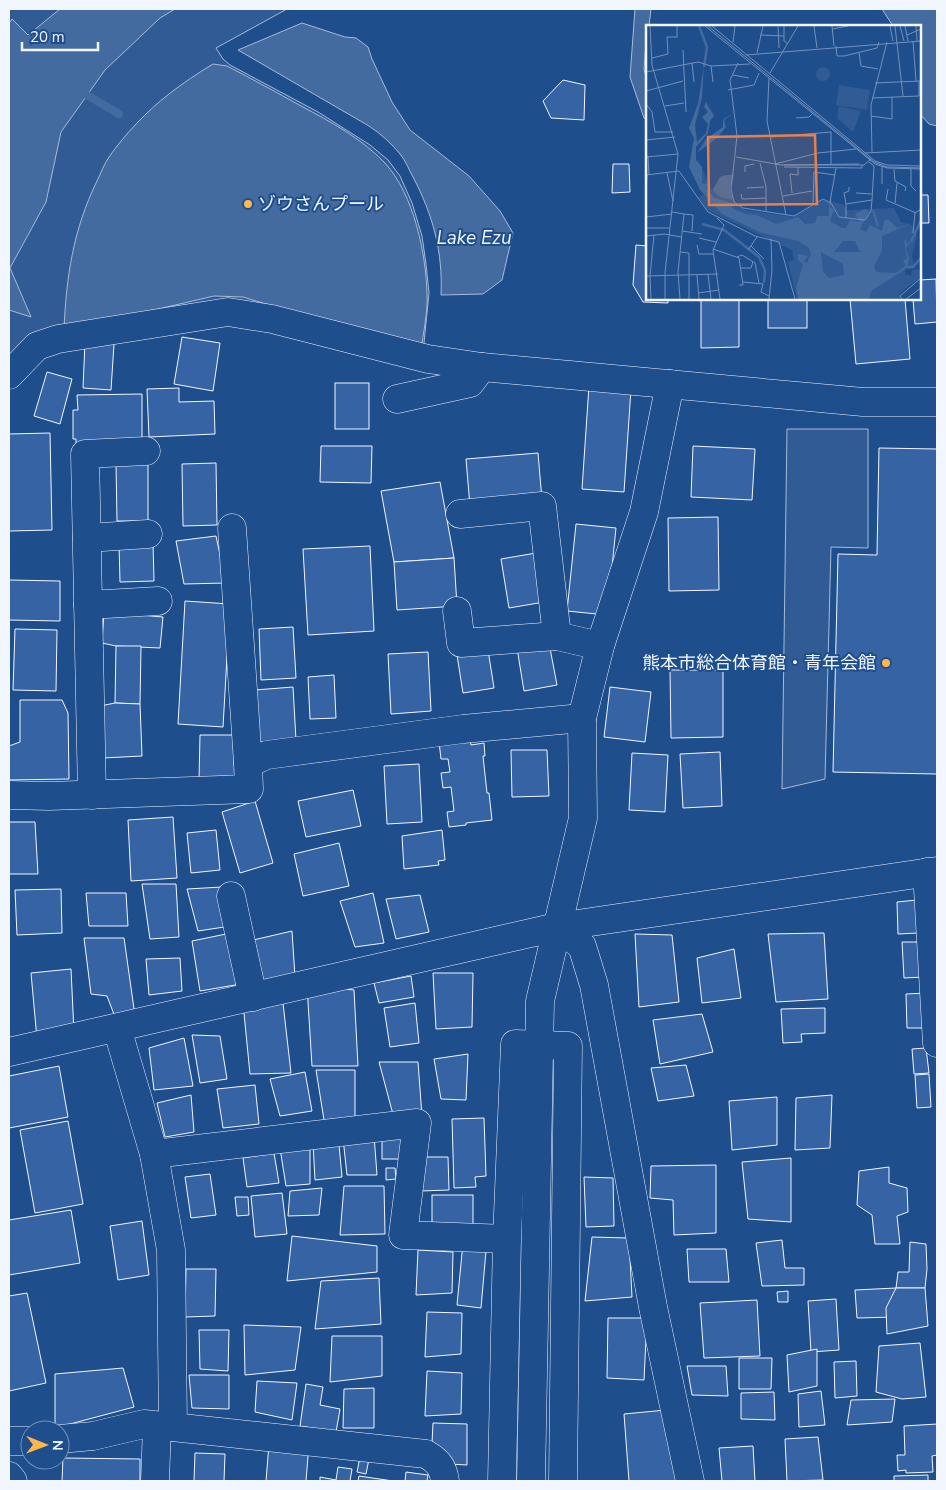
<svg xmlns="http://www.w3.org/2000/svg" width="946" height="1490" font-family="'Nunito Sans','Noto Sans JP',sans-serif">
<rect width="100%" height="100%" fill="#1f4e8c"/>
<!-- built -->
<g fill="#305b95" stroke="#a8bbd7">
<path d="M9,9h278l-71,39 7,11 7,6 88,47 52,33 18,15 12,16 12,27 10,33 4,28 3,29 -6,60 -180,-52 -234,64z"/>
<path d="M787,429h81v119l-37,-1 -6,232 -43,10z"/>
</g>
<!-- water -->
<g fill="#446ba0" stroke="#a8bbd7">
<path d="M60,9h115l-15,9 -55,52 -44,62 -15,70 -36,66 21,49 -22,-7v-287l3,-4 16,16z"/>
<path d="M635,9h16l-2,17h-2l-3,44 3,9v42l-3,-3 -14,-41z"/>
<path d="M882,9h55v117l-8,-2 -9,-10v-88h-27z"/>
<path d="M302,23l43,14 11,1 12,9 4,12 20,43 18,28 59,46 31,35 13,22 -11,47 -19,14 -42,1c2,-43 -8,-80 -28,-118 -4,-7 -7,-16 -13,-23 -9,-11 -19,-20 -31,-28l-131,-76z"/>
<path d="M213,64l14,2c25,13 49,26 74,40 30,16 60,32 84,57 29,32 41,90 42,132 1,18 -4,38 -6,56l-178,-54 -29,-1 -150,35c2,-53 9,-101 33,-150 4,-8 7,-17 12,-24 16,-23 38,-46 60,-63 14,-11 29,-21 44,-30z"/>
</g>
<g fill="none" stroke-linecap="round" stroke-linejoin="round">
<!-- stream -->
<path stroke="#446ba0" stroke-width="8" d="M87,95l32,19"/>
</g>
<!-- building -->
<g fill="#3563a3" stroke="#f2f6ff">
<path d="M563,80l22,5 -1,35 -33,-2 -8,-17z"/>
<path d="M613,164h16l1,28 -18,1z"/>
<path d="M920,195h8l1,28h-9z"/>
<path d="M636,245l11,1v53h21v4l-25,-1 -10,-17z"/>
<path d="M936,279l1,43 -22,2 -2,-25h7v-19z"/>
<path d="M701,299h38v48l-38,1z"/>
<rect x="768" y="299" width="39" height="29"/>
<path d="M850,299h55l5,60 -54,5z"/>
<path d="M182,337l38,6 -7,48 -39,-7z"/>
<path d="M85,342l29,2 -3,46 -28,-2z"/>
<path d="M47,372l25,7 -12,45 -26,-8z"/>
<rect x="335" y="383" width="34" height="46"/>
<path d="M589,386l42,3 -7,103 -42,-3z"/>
<path d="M179,388v14l35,-1 1,33 -66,3 -2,-48z"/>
<path d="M142,394v46l-66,8v-9h-3v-29h5l-1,-15z"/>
<path d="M50,433l2,97 -43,1v-97z"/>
<path d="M321,446h51l-1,37 -51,-1z"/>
<path d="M693,446l62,3 -3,51 -61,-3z"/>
<path d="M879,448l58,1v325l-104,-2 5,-218 39,1z"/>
<path d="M538,453l4,47 -72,6 -4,-47z"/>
<path d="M116,463h32v58h-31z"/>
<path d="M216,463l1,62 -34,1 -1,-62z"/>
<path d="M440,482l14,76 -60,4 -13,-71z"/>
<path d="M718,517l1,73 -50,1 -1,-73z"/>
<path d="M576,524l40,4 -9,87 -40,-4z"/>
<path d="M216,536l10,47 -42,1 -8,-43z"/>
<path d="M153,543l1,38 -34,1 -1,-38z"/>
<path d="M370,546l4,85 -66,4 -5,-86z"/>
<path d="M542,552l8,49 -41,7 -8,-49z"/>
<path d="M454,558l3,48 -60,4 -3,-48z"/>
<path d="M9,580l51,1v40l-51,-1z"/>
<path d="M185,601l45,3 -7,123 -45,-3z"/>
<path d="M104,612l59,5 -3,31 -44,-2 -14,-3z"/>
<path d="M293,627l3,51 -35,2 -2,-51z"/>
<path d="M15,629l42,1 -1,61 -43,-1z"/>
<path d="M549,643l8,42 -33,6 -7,-43z"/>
<path d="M116,646h25l-1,58 -25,-1z"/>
<path d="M488,650l6,38 -31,5 -6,-38z"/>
<path d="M428,652l3,59 -40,3 -3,-60z"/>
<path d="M670,670h53v67l-52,1z"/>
<path d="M334,675l2,43 -26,1 -2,-42z"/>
<path d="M293,687l3,53 -37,2 -4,-52z"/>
<path d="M610,687l41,5 -6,50 -41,-5z"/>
<path d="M20,700h42l6,13 1,66 -60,1v-34l11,-4z"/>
<path d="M115,703l25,1 2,52 -39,2 -3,-52z"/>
<path d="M200,735h36v45h-37z"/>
<path d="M470,739l1,6 13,-2 1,13h-2l4,37h2l3,27 -26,3v2l-17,2 -2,-15 7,-1 -3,-24 -8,1 -2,-15 9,-1 -2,-13h-7l-2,-17z"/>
<path d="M511,750h36l2,46 -37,1z"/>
<path d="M720,752l2,54 -39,2 -3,-54z"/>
<path d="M632,753l36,2 -3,57 -36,-2z"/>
<path d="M419,764l3,58 -35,2 -3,-58z"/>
<path d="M353,790l8,36 -55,11 -8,-36z"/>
<path d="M255,801l18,62 -33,10 -18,-61z"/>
<path d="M173,817l4,61 -46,3 -3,-61z"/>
<path d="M9,822h26l3,52h-29z"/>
<path d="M216,830l4,40 -29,3 -4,-40z"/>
<path d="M442,830l3,30 -7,1 1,4 -35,4 -2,-33z"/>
<path d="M339,843l10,43 -46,10 -9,-42z"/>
<path d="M142,884h34l3,53 -29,2z"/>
<path d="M222,887l9,39 -33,5 -11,-42z"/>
<path d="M61,889l1,44 -45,2 -2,-45z"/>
<path d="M86,893h40l2,33h-39z"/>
<path d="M373,893l11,50 -29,4 -15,-46z"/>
<path d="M420,895l9,37 -33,7 -10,-40z"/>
<path d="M917,900l1,33 -20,1 -1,-32z"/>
<path d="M292,931l3,46 -36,8 -10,-44z"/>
<path d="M231,933l10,51 -41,7 -8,-50z"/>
<path d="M824,933l4,66 -52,3 -8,-68z"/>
<path d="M635,934l37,1 7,67 -40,5z"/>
<path d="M84,938h40l11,78 -20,1 -8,-21 -16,-2z"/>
<path d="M902,942h20l2,35 -20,1z"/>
<path d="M734,949l7,49 -39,5 -5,-45z"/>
<path d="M180,958l2,33 -33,4 -3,-36z"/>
<path d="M71,969l3,64 -37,6 -6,-66z"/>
<path d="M433,973h40l-1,54 -36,2z"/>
<path d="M411,976l3,21 -35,6 -5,-20z"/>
<path d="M307,986l47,4 4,76h-46z"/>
<path d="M926,993l1,35h-20l-1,-34z"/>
<path d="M243,1003h40l8,70 -41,1z"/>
<path d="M415,1003l4,40 -29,4 -6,-39z"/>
<path d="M825,1008v25l-24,1 1,8 -19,1 -2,-34z"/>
<path d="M702,1014l11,38 -53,12 -7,-44z"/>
<path d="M192,1035l28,1 7,43 -27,4z"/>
<path d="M184,1038l9,48 -39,4 -5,-42z"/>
<path d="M926,1048l3,25 -15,1 -2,-25z"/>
<path d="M468,1054l-2,46 -25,-1 -7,-40z"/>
<path d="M379,1062h39l4,54 -28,2z"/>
<path d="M686,1065l8,31 -36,5 -7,-33z"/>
<path d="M59,1066l9,51 -59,11v-52z"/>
<path d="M316,1070h39v49l-31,1z"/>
<path d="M305,1072l7,39 -32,5 -10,-37z"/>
<path d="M929,1074l2,33 -14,1 -2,-33z"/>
<path d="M255,1085l4,39 -36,4 -6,-39z"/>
<path d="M191,1095l3,37 -29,5 -8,-34z"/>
<path d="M832,1095l-2,53 -35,2 1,-52z"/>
<path d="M777,1097v48l-45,5 -3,-49z"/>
<path d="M484,1118l2,58 -11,1 1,10 -22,1 -2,-69z"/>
<path d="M68,1121l15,83 -48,9 -15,-83z"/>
<path d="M374,1135l3,40h-30l-4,-37z"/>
<rect x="382" y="1136" width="21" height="23"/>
<path d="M310,1137v47l-24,2 -7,-44z"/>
<path d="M313,1143l26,2 3,32 -27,3z"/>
<path d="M274,1153l5,30 -32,4 -4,-29z"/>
<path d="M420,1157h28l1,33 -29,1z"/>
<path d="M791,1158v64l-43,-3 -6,-57z"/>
<path d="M716,1165v68l-42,2 -1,-35 -23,-2 1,-32z"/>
<path d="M889,1167v16l18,5 1,24 -11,4 3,28h-25l-3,-29 -15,-10 2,-34z"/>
<path d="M386,1168h9l1,11 -10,1z"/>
<path d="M210,1174l6,41 -25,3 -6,-41z"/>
<path d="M584,1177l29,1 1,48 -28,1z"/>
<path d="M344,1186h40l1,48 -45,1z"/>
<path d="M322,1188l-3,27 -31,1 2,-25z"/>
<path d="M282,1193l5,41 -32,3 -4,-41z"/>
<rect x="432" y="1195" width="41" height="32"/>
<path d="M235,1197h13l1,18 -12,1z"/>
<path d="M71,1210l9,53 -71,12v-55z"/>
<path d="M142,1221l7,54 -31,5 -8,-54z"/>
<path d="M292,1236l85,10v26l-90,9z"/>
<path d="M592,1237l37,1 3,59 -47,4z"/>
<path d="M782,1240l3,28h19v17l-42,1 -6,-43z"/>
<path d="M910,1242l16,2 1,25 -2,19h-29l2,-16h11z"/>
<path d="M463,1243l23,8 -5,57 -24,-3z"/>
<path d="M687,1249h39l3,33h-40z"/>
<path d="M418,1250l35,2 -1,41 -36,2z"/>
<path d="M186,1269h30l-1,47 -30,1z"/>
<path d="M379,1278l2,46 -66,5 6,-48z"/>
<path d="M896,1288v29l-39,1 -2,-28z"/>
<path d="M896,1288h29l3,38 -41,8 -1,-26z"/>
<path d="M788,1291v11h-10l-1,-10z"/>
<path d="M27,1293l19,90 -37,8v-95z"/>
<path d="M836,1299l3,51 -28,2 -3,-51z"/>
<path d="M757,1300l3,56 -56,2 -4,-55z"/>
<path d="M427,1312l35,1 -1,41 -36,3z"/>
<path d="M608,1318h39l-3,62 -37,-2z"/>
<path d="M244,1325l57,2 -6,43 -50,5z"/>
<path d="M199,1330h30l-1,41 -28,-2z"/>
<path d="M332,1336h50v40l-52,6z"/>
<path d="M920,1343l6,54 -24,2 -26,-7 3,-46z"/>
<path d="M817,1349v37l-28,6 -2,-37z"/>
<path d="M739,1358h33l-1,31h-32z"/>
<path d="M856,1361l1,35 -22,2 -1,-36z"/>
<path d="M687,1366h39l2,30 -36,-1z"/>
<path d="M123,1368l11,39 -79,21v-54z"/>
<path d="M427,1371l35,2 -1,41 -36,2z"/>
<path d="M189,1375h40v34l-37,-1z"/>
<path d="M257,1381l40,2 -5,37 -37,-8z"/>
<path d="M306,1384l17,3 -3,18 20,4 -4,23 -36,-6z"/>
<path d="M374,1388v40h-31l1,-39z"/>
<path d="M821,1391l4,34 -26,2 -1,-33z"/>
<path d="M774,1392l1,28 -34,-1v-26z"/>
<path d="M895,1399l-3,23 -45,3 4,-25z"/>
<path d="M666,1410l12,71h-49l-5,-67z"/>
<path d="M433,1423l34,1v41l-36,-2z"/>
<path d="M937,1424v31l-5,1 1,16 -27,1v-3l-8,1 -1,-16h8l-1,-29z"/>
<path d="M818,1437l5,43 -36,1 -2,-42z"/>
<path d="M269,1444h40l-3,37h-40z"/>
<path d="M753,1446l2,35h-33l-3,-33z"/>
<path d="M361,1452l9,2 -4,20 -9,-2z"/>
<path d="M195,1453l30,1 -1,27h-30z"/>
<path d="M63,1458l77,1v22h-78z"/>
<path d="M338,1467l14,2 -2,12h-30v-4l16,3z"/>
<path d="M406,1472l22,3 -1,6h-22z"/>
<path d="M928,1475v6h-34v-5z"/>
<path d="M359,1476l34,5h-35z"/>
</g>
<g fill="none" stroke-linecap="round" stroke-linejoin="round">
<!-- minor casing -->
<g stroke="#f2f6ff" stroke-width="29">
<g id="minor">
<path d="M9,375l28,-29 21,-7 170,-27 44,7 156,40 54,8 381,35h74"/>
<path d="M397,399l73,-16 12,-16"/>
<path d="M460,514l82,-8 15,130"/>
<path d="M232,528l16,235"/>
<path d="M87,538l61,-4"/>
<path d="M88,605l70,-4"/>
<path d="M457,611l4,32 96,-7 43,10"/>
<path d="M9,795l40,1 200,-7 -1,-26 19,-8 196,-26 119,-11"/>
<path d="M92,795l-7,-341 61,-3"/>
<path d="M927,872l10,171"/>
<path d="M231,896l22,101"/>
<path d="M557,927l25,19 12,39 59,322 37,174"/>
<path d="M117,1028l37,126 17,96 2,177"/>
<path d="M9,1052l548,-125 380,-56"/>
<path d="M154,1154l263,-31 -14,112 104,4"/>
<path d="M60,1439l33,-3 51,-12 282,30c12,7 17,13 19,27"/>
<path d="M9,1441h21"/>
<path d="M9,1476l4,5"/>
<path d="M155,1481l2,-55"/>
<path d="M502,1481l5,-242 8,-195 53,2 -5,435"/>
<path d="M531,1481l9,-480 43,-183 -1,-100 18,-72 44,-134 26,-128"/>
</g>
</g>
<!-- minor -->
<use href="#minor" stroke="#1f4e8c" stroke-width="28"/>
</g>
<!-- markers -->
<g fill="#ffb74d" stroke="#1f4e8c" stroke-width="2">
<circle cx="248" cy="204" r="5"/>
<circle cx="886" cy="663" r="5"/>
</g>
<g text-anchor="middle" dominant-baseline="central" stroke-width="4" stroke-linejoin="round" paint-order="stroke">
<!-- poi labels -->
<g font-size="18" fill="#f2f6ff" stroke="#1f4e8c" text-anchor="start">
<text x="258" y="204">ゾウさんプール</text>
<text x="876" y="663" text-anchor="end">熊本市総合体育館・青年会館</text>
</g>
<!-- water labels -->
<g font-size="19" font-style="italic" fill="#f2f6ff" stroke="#1f4e8c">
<text x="474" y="238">Lake Ezu</text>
</g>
</g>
<!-- overview -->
<g transform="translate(646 25)">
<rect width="275" height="275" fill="#1f4e8c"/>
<path d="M170 49a7 7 0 1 1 14 0a7 7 0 1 1-14 0ZM193,60l31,5 -3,20 -31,-5zM193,81l22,5 -8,21 -16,-14zM50,131l16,34 9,-14 13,-2 -4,14 4,15 11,7 48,7 29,-17 21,4 4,6 47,-2 7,14 11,3 5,11 -5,20 3,12 -10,2v5h6l1,-5 7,-1 2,8 -21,16v6h-103l-9,-37 6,-2 -2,-10 -85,-40 -8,-13 9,-5 -6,-9v-12l-6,6 4,-11z" fill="#305b95"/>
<path d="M58,40l-2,32 -7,28 2,17 9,-9 2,-9 -6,-7 6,-5 -4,-5 2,-5 8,14 -4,5 -2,12 -12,14v13l6,7v16l6,2 -2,3 8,10 18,5v5l13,6 12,1 19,9 22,-7 7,7 10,-1 2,-7h12v-13l3,-4 -2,8 4,3 -4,11 12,7h4l4,-8 10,2 -5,-8 10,-5 4,2 -9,18 6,3 4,-7 12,6 2,-10 4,-2 9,9 15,-5 -30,13v15l-8,15 2,6 20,1 10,-8 -3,-4 4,-3 -3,-17 2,-2v5l5,-3 -5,7 3,10 -2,9 -6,5 -30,19 -2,8h-71l-2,-11 7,-24 -5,-4v-6l10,2 -4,5 3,2 4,-9 -2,-6 -11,-7 -36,-8 -40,-19 -22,-24 -11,-23 5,-29 -5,-10 9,-24zM209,216l5,11h-26l9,-11zM175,227l22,12 1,11 -15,3 -6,-7zM87,89l-9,6 2,7 -9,11 -20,15 9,-14 17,-12v-7l2,-2zM80,150h8l-4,13 3,12 -13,-3 -7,-7 7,-13z" fill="#446ba0" fill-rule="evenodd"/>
<path fill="none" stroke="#446ba0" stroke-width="2.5" d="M53,1l8,21 -3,20M227,185l5,16M56,199l22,6 35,27 6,13 -1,13M265,217l10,-22M261,242h6l8,-9"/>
<path fill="none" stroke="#7391ba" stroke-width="1" d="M4,1l2,39 26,89 -13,119v26M59,1l170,138 12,4 34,1M62,1l166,136 13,5 34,1M66,1l163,135 12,4 34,1M132,1l1,22M138,1v15l4,3M168,1l3,22M186,1l2,20M244,1l3,15M249,1l8,70M254,1l4,15M259,1l3,15M270,1l1,15M186,4l16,-3M114,10l24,1M261,10l14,-6M267,16l3,40M87,17l2,-16M190,21l1,10h7l33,-8 2,-6M37,25l3,62M111,28l6,-27M213,28l2,13 17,3M100,30l175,-14M6,33l16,-4 -1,-17h10v-11M46,38l2,19M92,38l-8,17 7,56 -6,53 3,13 9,6 51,8 29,-17 8,4 8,14 26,3 6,-9 1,-11M65,41l2,16M0,47l52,-10 13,4 39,-2M124,48l28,-47M87,50l16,3M123,53l-2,43 19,94M229,58l46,-2M82,65l26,-5 5,-12M0,66l37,-10M226,73l47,-2v-14M0,79l6,8 3,20h18M19,81l19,-3M225,91l21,3v-22M150,93l13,-1 4,-4M125,112l60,-5M0,115l29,-3M226,127l-1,-47 16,-63M219,128l56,-3M2,131l1,19M0,132l32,-3M90,132l45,8h83l7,-6M114,138l6,24v24M129,139l43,-11 38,-4M185,139v-32M138,140l75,-1M138,142l78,1v-3M248,144l1,12 11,6 -1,4M265,144v17l5,5M99,147v-6l9,-2M21,148l6,28M0,150l33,-4 29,41 47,24 24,6 16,57M236,159v-17M101,163l17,-1M242,164l-2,11 30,13M146,168l-2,-19 8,1v-8M210,168l16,1M0,169l1,-19M95,169l1,5 24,-1M137,171l29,-5M184,177l6,-34M249,178l2,-20M167,179l1,-32 21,3M200,179l-2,-11 5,-2v-4M26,187l12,2 -6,58 2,27M38,189l9,1 -1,16M0,192l26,-3M71,193l7,7 -11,25 7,49M200,193v-14l26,-4 2,-34 -5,-4M0,203h23M36,206l20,3M267,208l2,-20 6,-4M0,211l19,-2 16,3M53,213l17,4M51,220l2,9h15M105,221l13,13M67,224l26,9 4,27h-4M102,225l9,-13M34,227l9,1v46M91,232l5,-2 13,8 4,20M95,243h10l2,-6M62,249l3,25M51,250l2,24M0,251l72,-2M97,257l20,2 -2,8 8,4M52,268l21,-3M5,274l-1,-23 4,-41M123,274l3,-29 -1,-31M256,274l-2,-3 21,-18M260,274l15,-11"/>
<path fill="#ea8049" fill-opacity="0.15" stroke="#ea8049" stroke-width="2.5" d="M169,110l2,69 -108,1 -1,-68z"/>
<rect width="275" height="275" fill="none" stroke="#f2f6ff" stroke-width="2.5"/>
</g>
<!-- border -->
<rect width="946" height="1490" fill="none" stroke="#f2f6ff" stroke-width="20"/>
<!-- north arrow -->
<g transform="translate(45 1445) rotate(91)"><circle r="24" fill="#1f4e8c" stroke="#7391ba"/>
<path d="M0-4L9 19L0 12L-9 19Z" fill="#ffb74d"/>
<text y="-8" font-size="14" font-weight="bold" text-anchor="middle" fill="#f2f6ff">N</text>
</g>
<!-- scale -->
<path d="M22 42v8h76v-8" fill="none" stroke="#f2f6ff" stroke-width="2.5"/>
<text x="30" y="42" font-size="15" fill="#f2f6ff" stroke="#1f4e8c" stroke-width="4" paint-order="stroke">20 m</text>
</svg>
